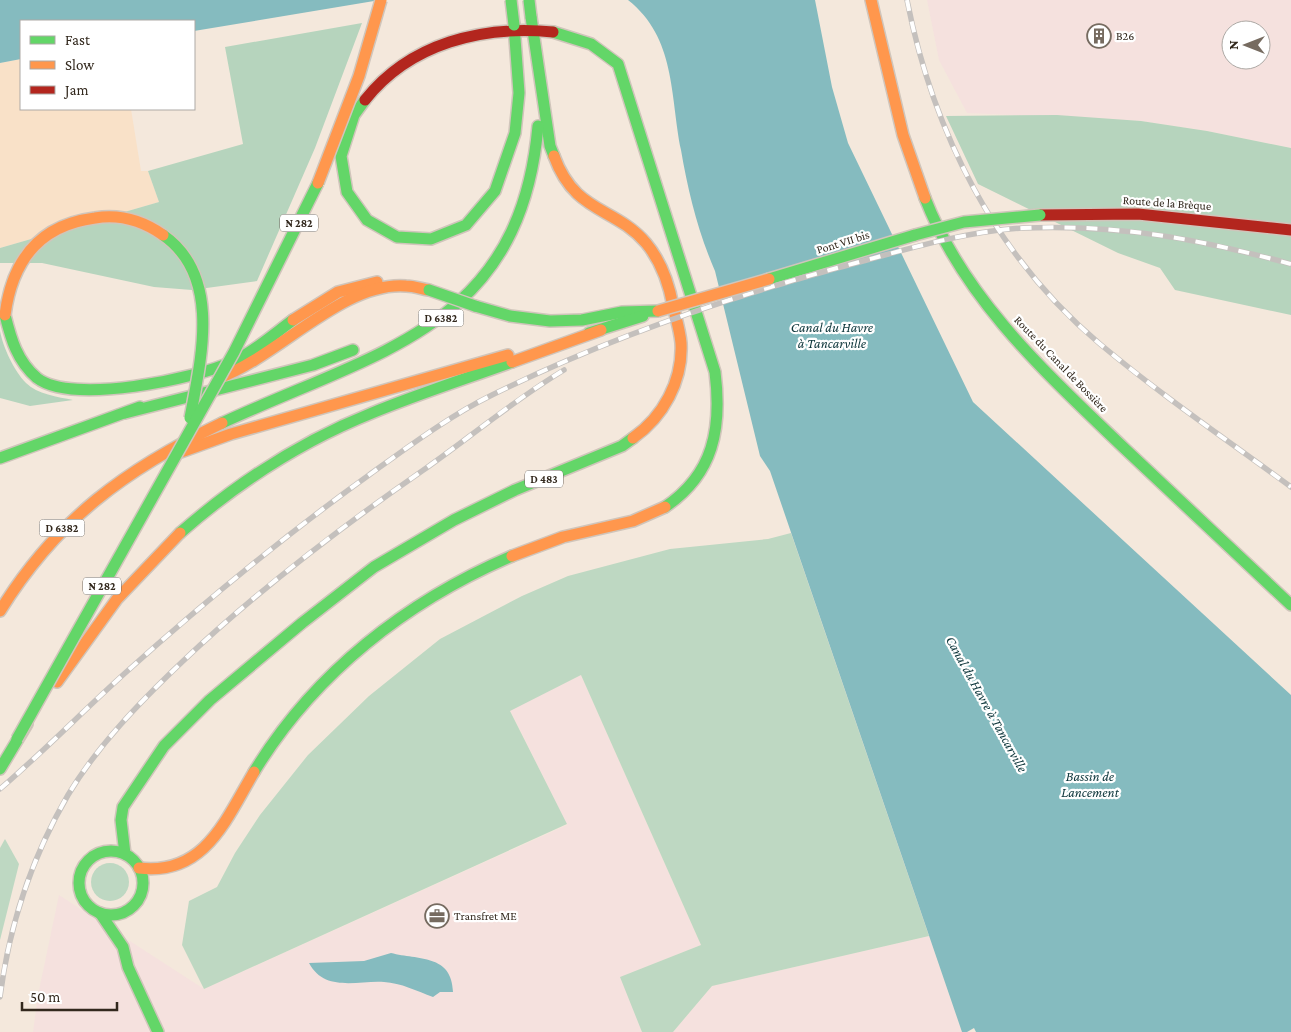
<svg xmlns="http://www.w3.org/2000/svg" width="1291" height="1032" font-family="'Crimson Pro',serif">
<rect width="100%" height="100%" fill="#f4e8dc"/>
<!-- built -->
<path fill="#f9e1c8" d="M21,59v50h110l10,62h7l11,31 -159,46v-185z"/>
<!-- industrial -->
<g fill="#f5e1de" fill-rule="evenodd">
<path d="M927,0h364v148l-84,-17 -66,-10 -174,-8 -28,-53zM1231,30h30v30h-30z"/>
<path d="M581,675l120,270 -80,32 21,55h-609l5,-37 21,-100 145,94 363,-164 -57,-115z"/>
<path d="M929,936l33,96h-289l39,-46z"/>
</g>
<!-- green -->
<g fill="#bed8c2">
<path d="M791,533l138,403 -217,50 -39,46h-31l-22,-55 81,-32 -120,-270 -71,36 57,113 -363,165 -22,-44 7,-44 28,-14 18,-34 25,-38 48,-60 61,-59 71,-57 82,-43 46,-20 102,-27 98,-10z"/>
<path d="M5,839l14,25 -19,76v-92z"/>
<circle cx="110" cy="882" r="19"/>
</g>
<!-- forest -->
<g fill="#b6d4bd">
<path d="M362,23l-47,125 -58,133 -65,9 -38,-3 -112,-24h-42v-15l159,-46 -11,-31 95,-27 -18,-97z"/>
<path d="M1057,115l84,6 66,10 84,17v167l-116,-25 -15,-22 -42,-15 -140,-69 -32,-68z"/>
<path d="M0,331c3,16 14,40 26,52 11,11 32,14 47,17l-43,6 -30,-8z"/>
</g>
<!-- water -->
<g fill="#85bbbf">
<path d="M0,0h380l-186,31v-10h-173v38l-21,4z"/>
<path d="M628,0h187l17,87 16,56 125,259 318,293v337h-315l-2,-4 -7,4h-5l-192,-561 -10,-15 -45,-185c-17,-39 -27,-80 -34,-121 -11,-55 -5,-112 -53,-150z"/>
<path d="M391,953c27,7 61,1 62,39h-13l-7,5c-16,-6 -32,-14 -49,-15 -25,-2 -59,11 -75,-19l55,-2z"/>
</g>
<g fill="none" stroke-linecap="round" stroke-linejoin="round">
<!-- fast casing -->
<g stroke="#d0c5bb" stroke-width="14">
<g id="fast">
<path d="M531,17l19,129 4,10"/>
<path d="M553,32l38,12 27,20 97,308c7,56 -1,102 -50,135"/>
<path d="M365,100l-11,15 -13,41 6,36 20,28 30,17 34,2 35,-14 29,-34 20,-58 4,-40 -5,-68"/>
<path d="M925,198c39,101 121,175 198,249 56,53 112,105 168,158"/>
<path d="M769,279l146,-44"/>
<path d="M475,306l35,10 40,5 32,-1 40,-8 36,-1"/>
<path d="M5,315c6,24 12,46 32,63 35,27 159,1 197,-17 21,-10 40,-27 59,-41"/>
<path d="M589,333l54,-17"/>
<path d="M125,413l188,-48 40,-15"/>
<path d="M222,423c156,-73 298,-94 316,-297"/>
<path d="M0,458l140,-51"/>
<path d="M180,533c57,-50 122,-92 192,-120 46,-19 93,-34 140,-51"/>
<path d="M0,769l27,-45"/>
<path d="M254,772c60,-99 153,-171 258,-216"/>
<circle cx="111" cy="883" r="32"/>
<path d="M125,854l-4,-34 2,-13 41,-61 46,-46 92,-77 72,-56 80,-47 61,-30 107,-44 11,-8"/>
<path d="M100,913l23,34 5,20 30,65"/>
</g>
</g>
<!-- slow casing -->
<g stroke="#d0c5bb" stroke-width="14">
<g id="slow">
<path d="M871,0l32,135 22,63"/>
<path d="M554,156c21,58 60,50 92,87 15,18 23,41 27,63 3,12 7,25 8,37 2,38 -18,74 -48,95"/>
<path d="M293,320l45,-28 39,-10"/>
<path d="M512,362l89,-32"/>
<path d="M219,378c60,-22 124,-97 187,-92 8,0 16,3 23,4"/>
<path d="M181,452l50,-18 277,-79"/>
<path d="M512,556l51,-19 70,-16 32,-14"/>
<path d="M0,611c57,-92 126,-142 222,-188"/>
<path d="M57,682l60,-83 63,-66"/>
<path d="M139,868c66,8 87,-49 115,-96"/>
</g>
</g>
<!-- jam casing -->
<g stroke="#d0c5bb" stroke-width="14">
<g id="jam">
<path d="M365,100c45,-57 118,-75 188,-68"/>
<path d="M1040,215l98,-1 153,16"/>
</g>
</g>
<!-- fast -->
<use href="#fast" stroke="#63d668" stroke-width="11"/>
<!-- slow -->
<use href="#slow" stroke="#ff974d" stroke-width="11"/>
<!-- jam -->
<use href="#jam" stroke="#b3261e" stroke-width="11"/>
<!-- rail casing -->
<g stroke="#c4c0bd" stroke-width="5.5">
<g id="rail">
<path d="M907,0c26,132 88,256 193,344 61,51 127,96 191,143"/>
<path d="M0,789c43,-37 82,-77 124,-115 78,-70 160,-138 245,-199 39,-28 80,-59 123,-80 109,-54 228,-95 345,-127 61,-16 122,-36 186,-40 96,-4 176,11 268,36"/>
<path d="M0,997c9,-71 32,-140 68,-202 30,-50 72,-93 114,-133 75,-71 155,-132 240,-191 47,-33 92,-71 142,-101"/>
</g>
</g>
<!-- rail -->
<use href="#rail" stroke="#fff" stroke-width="4" stroke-dasharray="11" stroke-linecap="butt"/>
<!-- fast-bridge casing -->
<g stroke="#d0c5bb" stroke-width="14" stroke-linecap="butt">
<g id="fast-bridge">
<path d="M511,0l3,25"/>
<path d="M529,0l2,17"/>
<path d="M163,235c59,41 38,124 27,183"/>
<path d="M915,235l49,-13 76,-7"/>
<path d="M429,290l46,16"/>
<path d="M17,739l217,-387 84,-169"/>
</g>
</g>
<!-- slow-bridge casing -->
<g stroke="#d0c5bb" stroke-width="14" stroke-linecap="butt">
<g id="slow-bridge">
<path d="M318,183l41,-107 22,-76"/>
<path d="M658,311l111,-32"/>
<path d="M5,315c7,-54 34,-90 90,-97 24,-4 48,3 68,17"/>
</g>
</g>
<!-- fast-bridge -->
<use href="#fast-bridge" stroke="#63d668" stroke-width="11"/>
<!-- slow-bridge -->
<use href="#slow-bridge" stroke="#ff974d" stroke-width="11"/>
</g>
<!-- icons -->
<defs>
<g id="building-ring" transform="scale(1.25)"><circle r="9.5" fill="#fff" stroke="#766b60" stroke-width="1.5"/><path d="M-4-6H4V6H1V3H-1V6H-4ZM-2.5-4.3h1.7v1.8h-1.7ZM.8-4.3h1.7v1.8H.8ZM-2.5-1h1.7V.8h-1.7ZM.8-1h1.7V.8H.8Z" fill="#766b60"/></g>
<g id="office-ring" transform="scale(1.25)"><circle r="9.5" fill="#fff" stroke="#766b60" stroke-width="1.5"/><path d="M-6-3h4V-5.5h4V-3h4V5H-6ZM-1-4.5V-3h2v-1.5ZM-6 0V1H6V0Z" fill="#766b60"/></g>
</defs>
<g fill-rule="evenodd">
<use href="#building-ring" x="1099" y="36"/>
<use href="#office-ring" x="437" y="916"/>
</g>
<g text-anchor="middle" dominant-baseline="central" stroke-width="4.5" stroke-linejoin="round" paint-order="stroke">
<!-- shield labels -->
<g fill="#fff" stroke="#706861" stroke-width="1">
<rect x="280" y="214.5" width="38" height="17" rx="4"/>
<rect x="418.5" y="309.5" width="45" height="17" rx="4"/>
<rect x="525" y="470.5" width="38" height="17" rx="4"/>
<rect x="39.5" y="519.5" width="45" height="17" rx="4"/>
<rect x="83" y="577.5" width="38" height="17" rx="4"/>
</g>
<g font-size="11" font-weight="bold" fill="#32281d">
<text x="299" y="223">N 282</text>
<text x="441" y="318">D 6382</text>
<text x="544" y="479">D 483</text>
<text x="62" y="528">D 6382</text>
<text x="102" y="586">N 282</text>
</g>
<!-- poi labels -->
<g font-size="12" fill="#32281d" stroke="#fff" text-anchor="start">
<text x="1116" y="36">B26</text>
<text x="454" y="916">Transfret ME</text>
</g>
<!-- street labels -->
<g font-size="12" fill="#32281d" stroke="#fff">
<text transform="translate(1167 203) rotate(4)">Route de la Brèque</text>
<text transform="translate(843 242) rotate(-17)">Pont VII bis</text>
<text transform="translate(1061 364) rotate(46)">Route du Canal de Bossière</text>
</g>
<!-- water labels -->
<g font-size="14" font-style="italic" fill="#0d363b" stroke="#fff">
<text x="832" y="327">Canal du Havre<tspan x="832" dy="16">à Tancarville</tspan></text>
<text transform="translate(987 704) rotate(61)">Canal du Havre à Tancarville</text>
<text x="1090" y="776">Bassin de<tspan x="1090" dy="16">Lancement</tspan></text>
</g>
</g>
<!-- legend -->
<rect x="20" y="20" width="175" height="90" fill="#ffffff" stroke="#ada9a5"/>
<rect x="30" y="36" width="25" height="8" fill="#63d668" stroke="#ada9a5"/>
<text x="65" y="45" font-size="15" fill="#32281d">Fast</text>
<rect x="30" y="61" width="25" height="8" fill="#ff974d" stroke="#ada9a5"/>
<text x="65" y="70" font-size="15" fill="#32281d">Slow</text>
<rect x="30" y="86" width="25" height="8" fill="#b3261e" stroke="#ada9a5"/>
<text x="65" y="95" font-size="15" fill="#32281d">Jam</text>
<!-- north arrow -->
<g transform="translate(1246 45) rotate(270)"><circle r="24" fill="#ffffff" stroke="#ada9a5"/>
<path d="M0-4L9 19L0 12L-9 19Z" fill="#766b60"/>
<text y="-8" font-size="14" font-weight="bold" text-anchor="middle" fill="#32281d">N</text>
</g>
<!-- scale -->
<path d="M22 1002v8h95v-8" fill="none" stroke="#32281d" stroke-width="2.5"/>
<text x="30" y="1002" font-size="15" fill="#32281d" stroke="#ffffff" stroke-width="4" paint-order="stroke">50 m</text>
</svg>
